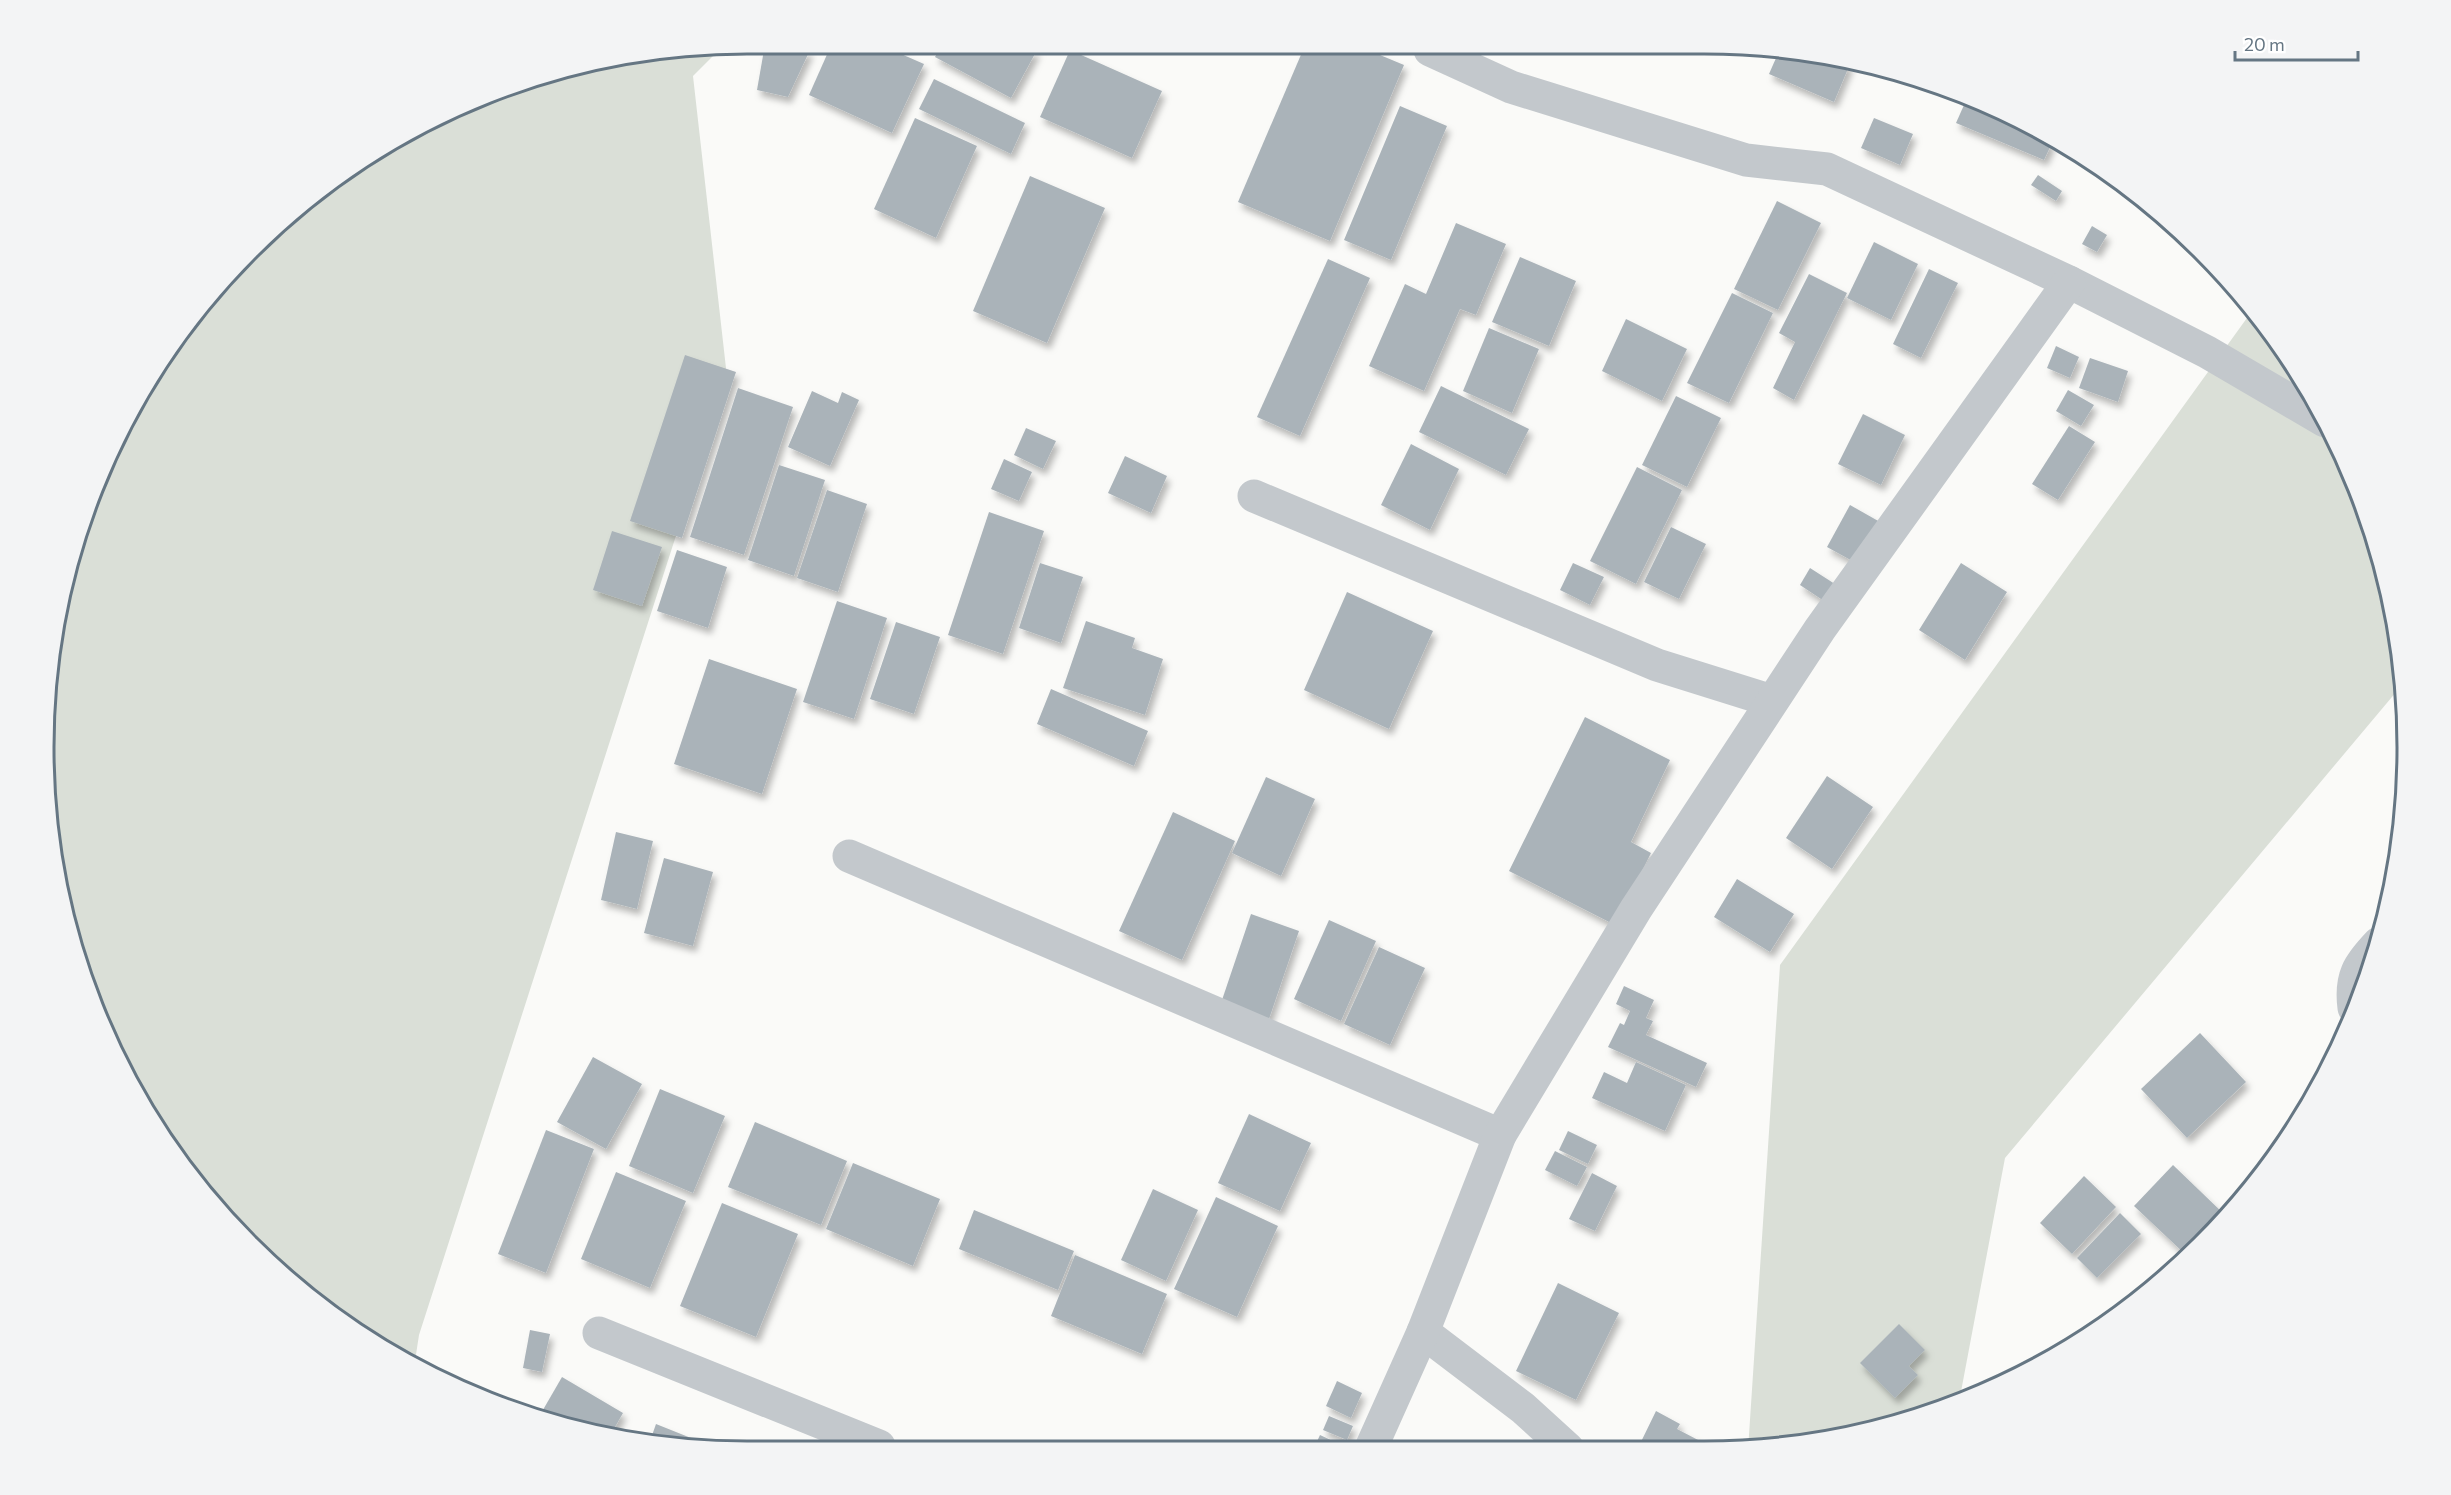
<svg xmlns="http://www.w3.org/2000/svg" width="2451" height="1495" font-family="Commissioner,sans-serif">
<defs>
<filter id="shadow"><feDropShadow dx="3.5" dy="6" stdDeviation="3" flood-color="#0004"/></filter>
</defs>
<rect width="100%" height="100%" fill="#fafaf8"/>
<!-- green -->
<g fill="#dadfd7">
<path d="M655,50h64l-26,26 34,301 -308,958 -4,26 -96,-55 -70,-61 -87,-106 -81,-166 -31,-133 -6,-93 6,-92 31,-133 81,-166 87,-106 70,-61 117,-73 86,-35z"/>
<path d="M2252,311l61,84 57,126 31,134 1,30 -397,473 -45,239 -74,30 -138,23 32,-485z"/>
</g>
<!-- building -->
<g fill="#aab3b9" filter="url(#shadow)">
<path d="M1780,49h15l55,15 -16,38 -65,-28z"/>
<path d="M764,50h46l-22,47 -31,-7z"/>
<path d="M829,50h63l32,14 -32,69 -83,-38z"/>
<path d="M939,50h98l-26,48 -76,-41z"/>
<path d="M1070,50l92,41 -30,67 -92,-41z"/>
<path d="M1303,50h65l36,15 -74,176 -92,-39z"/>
<path d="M934,79l91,44 -14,31 -92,-45z"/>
<path d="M1968,96l84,47 -8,17 -88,-37z"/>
<path d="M1400,106l47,20 -56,134 -47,-20z"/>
<path d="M915,118l62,28 -41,92 -62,-29z"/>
<path d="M1874,118l39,16 -13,31 -39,-17z"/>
<path d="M2038,175l24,16 -6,10 -25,-16z"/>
<path d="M1030,176l75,32 -58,135 -74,-32z"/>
<path d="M1777,201l44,22 -43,87 -44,-21z"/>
<path d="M1456,223l50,21 -30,71 -16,-6 -36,82 -55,-25 36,-82 21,10z"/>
<path d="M2092,226l15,9 -10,17 -15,-8z"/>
<path d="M1874,242l44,22 -27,56 -44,-22z"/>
<path d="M1520,257l56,24 -27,65 -57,-24z"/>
<path d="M1328,259l42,19 -70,158 -43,-19z"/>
<path d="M1929,269l29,14 -37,75 -28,-14z"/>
<path d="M1809,274l38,19 -53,107 -21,-12 22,-46 -16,-9z"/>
<path d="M1732,293l41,20 -44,90 -42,-20z"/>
<path d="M1626,319l61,30 -25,52 -60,-30z"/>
<path d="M1489,328l50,21 -27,64 -49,-22z"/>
<path d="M2056,346l23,11 -9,21 -23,-10z"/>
<path d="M685,355l51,17 -54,166 -52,-17z"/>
<path d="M2090,358l38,13 -10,31 -39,-14z"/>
<path d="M1441,386l88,43 -23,46 -87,-43z"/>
<path d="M738,388l55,19 -49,148 -54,-18z"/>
<path d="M2068,390l26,15 -13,21 -25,-15z"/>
<path d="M812,391l26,12 4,-11 17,8 -29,66 -42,-19z"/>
<path d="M1676,396l45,22 -34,69 -45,-22z"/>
<path d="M1863,414l42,21 -24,50 -43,-21z"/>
<path d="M2069,426l26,16 -37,58 -26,-16z"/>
<path d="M1026,428l30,13 -13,28 -29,-14z"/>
<path d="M1411,444l48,25 -29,61 -49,-25z"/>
<path d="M1125,456l42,20 -16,37 -43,-20z"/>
<path d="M1004,459l28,13 -13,29 -28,-12z"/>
<path d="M779,465l46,15 -31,96 -46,-16z"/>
<path d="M1637,467l45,23 -46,94 -46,-23z"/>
<path d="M827,490l40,14 -29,88 -41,-14z"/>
<path d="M1850,505l30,17 -24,41 -29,-16z"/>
<path d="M989,512l55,19 -41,123 -55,-19z"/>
<path d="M1671,527l35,17 -27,55 -35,-17z"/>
<path d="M612,531l50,16 -20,59 -49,-16z"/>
<path d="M677,550l50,17 -19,61 -51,-17z"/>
<path d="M1040,563l43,14 -22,66 -42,-15z"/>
<path d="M1573,563l31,14 -14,28 -30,-15z"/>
<path d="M1961,563l46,29 -42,68 -46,-30z"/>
<path d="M1810,568l28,18 -11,17 -27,-18z"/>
<path d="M1347,592l86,39 -44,98 -85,-39z"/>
<path d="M837,601l50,17 -33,101 -51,-17z"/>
<path d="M1086,621l49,17 -3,10 31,11 -18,56 -82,-27z"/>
<path d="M896,622l44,15 -26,77 -44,-15z"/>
<path d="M709,659l88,30 -35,105 -88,-30z"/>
<path d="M1051,689l97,42 -14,35 -97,-42z"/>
<path d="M1585,717l85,43 -39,82 20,11 -36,72 -106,-54z"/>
<path d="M1827,776l46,31 -41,62 -46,-31z"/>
<path d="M1266,777l49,22 -34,77 -49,-23z"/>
<path d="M1173,812l62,29 -53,119 -63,-29z"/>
<path d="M616,832l37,9 -16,68 -36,-9z"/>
<path d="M664,858l49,14 -20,74 -49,-13z"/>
<path d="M1737,879l57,35 -24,38 -56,-35z"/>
<path d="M1251,914l48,17 -30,88 -48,-16z"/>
<path d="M1329,920l47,21 -35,80 -47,-22z"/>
<path d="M1379,947l46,21 -35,77 -46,-21z"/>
<path d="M1624,986l30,14 -8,18 7,3 -7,14 61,28 -11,24 -88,-40 12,-24 4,2 6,-14 -14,-7z"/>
<path d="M2200,1033l46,49 -59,56 -46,-49z"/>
<path d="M593,1057l49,27 -36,65 -49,-27z"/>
<path d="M1636,1062l50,23 -21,46 -73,-33 12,-26 23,11z"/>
<path d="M660,1089l65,27 -32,77 -64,-27z"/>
<path d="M1249,1114l62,29 -31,68 -62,-28z"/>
<path d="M755,1122l92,39 -26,64 -93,-38z"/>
<path d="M546,1130l48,19 -48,124 -48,-19z"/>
<path d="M1568,1131l29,14 -9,19 -29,-14z"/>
<path d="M1555,1151l32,16 -10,19 -32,-16z"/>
<path d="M853,1163l87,36 -27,67 -87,-37z"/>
<path d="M2173,1165l52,50 -38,41 -53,-50z"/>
<path d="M616,1172l70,29 -36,87 -69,-29z"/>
<path d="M1592,1173l25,13 -22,45 -26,-12z"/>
<path d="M2084,1176l32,31 -44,47 -32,-31z"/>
<path d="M1153,1189l45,21 -32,71 -45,-21z"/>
<path d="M1216,1197l62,29 -41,91 -63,-28z"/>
<path d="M722,1203l76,31 -42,103 -76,-31z"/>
<path d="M974,1210l100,41 -16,39 -99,-41z"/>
<path d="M2120,1213l21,21 -44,44 -20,-20z"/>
<path d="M1075,1255l92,39 -25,60 -91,-38z"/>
<path d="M1558,1283l61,30 -43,87 -60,-29z"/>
<path d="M1899,1324l26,26 -16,16 9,9 -23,23 -35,-35z"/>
<path d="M530,1330l20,4 -8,38 -19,-4z"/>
<path d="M562,1377l61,36 -12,21 -71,-19z"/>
<path d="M1337,1381l25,12 -11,25 -25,-12z"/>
<path d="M478,1393l27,4 -1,8 -26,-7z"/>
<path d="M1656,1411l24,13 -3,5 23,12 -5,9h-58z"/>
<path d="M1329,1416l24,10 -6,14 -24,-10z"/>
<path d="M656,1424l55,22 -62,-2z"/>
<path d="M1320,1435l28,13h-34z"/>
</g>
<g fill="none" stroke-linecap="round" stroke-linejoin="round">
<!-- street -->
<g stroke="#c3c8cc" stroke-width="33">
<path d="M1430,50l81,37 235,73 81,9 242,113 138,70 118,69"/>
<path d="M1254,496l403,169 115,36"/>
<path d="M849,856l651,279"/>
<path d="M2354,1008c-4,-31 4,-43 25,-65"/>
<path d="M1423,1332l100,76 45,41"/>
<path d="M599,1333l280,113"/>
<path d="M1371,1448l52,-116 77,-197 136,-226 184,-280 249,-347"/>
</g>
</g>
<!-- crop -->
<path d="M0 0H2451V1495H0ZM747 54H1704A693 693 0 0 1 2397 747V748A693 693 0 0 1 1704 1441H747A693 693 0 0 1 54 748V747A693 693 0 0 1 747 54Z" fill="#f3f4f5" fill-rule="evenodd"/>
<path fill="none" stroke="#657683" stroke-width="3" d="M747 54H1704A693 693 0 0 1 2397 747V748A693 693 0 0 1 1704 1441H747A693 693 0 0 1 54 748V747A693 693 0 0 1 747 54Z"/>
<!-- scale -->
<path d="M2235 51v9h123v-9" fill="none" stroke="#657683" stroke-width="3"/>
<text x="2244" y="51" font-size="18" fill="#657683" stroke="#ffffff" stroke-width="4.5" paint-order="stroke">20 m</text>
</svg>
